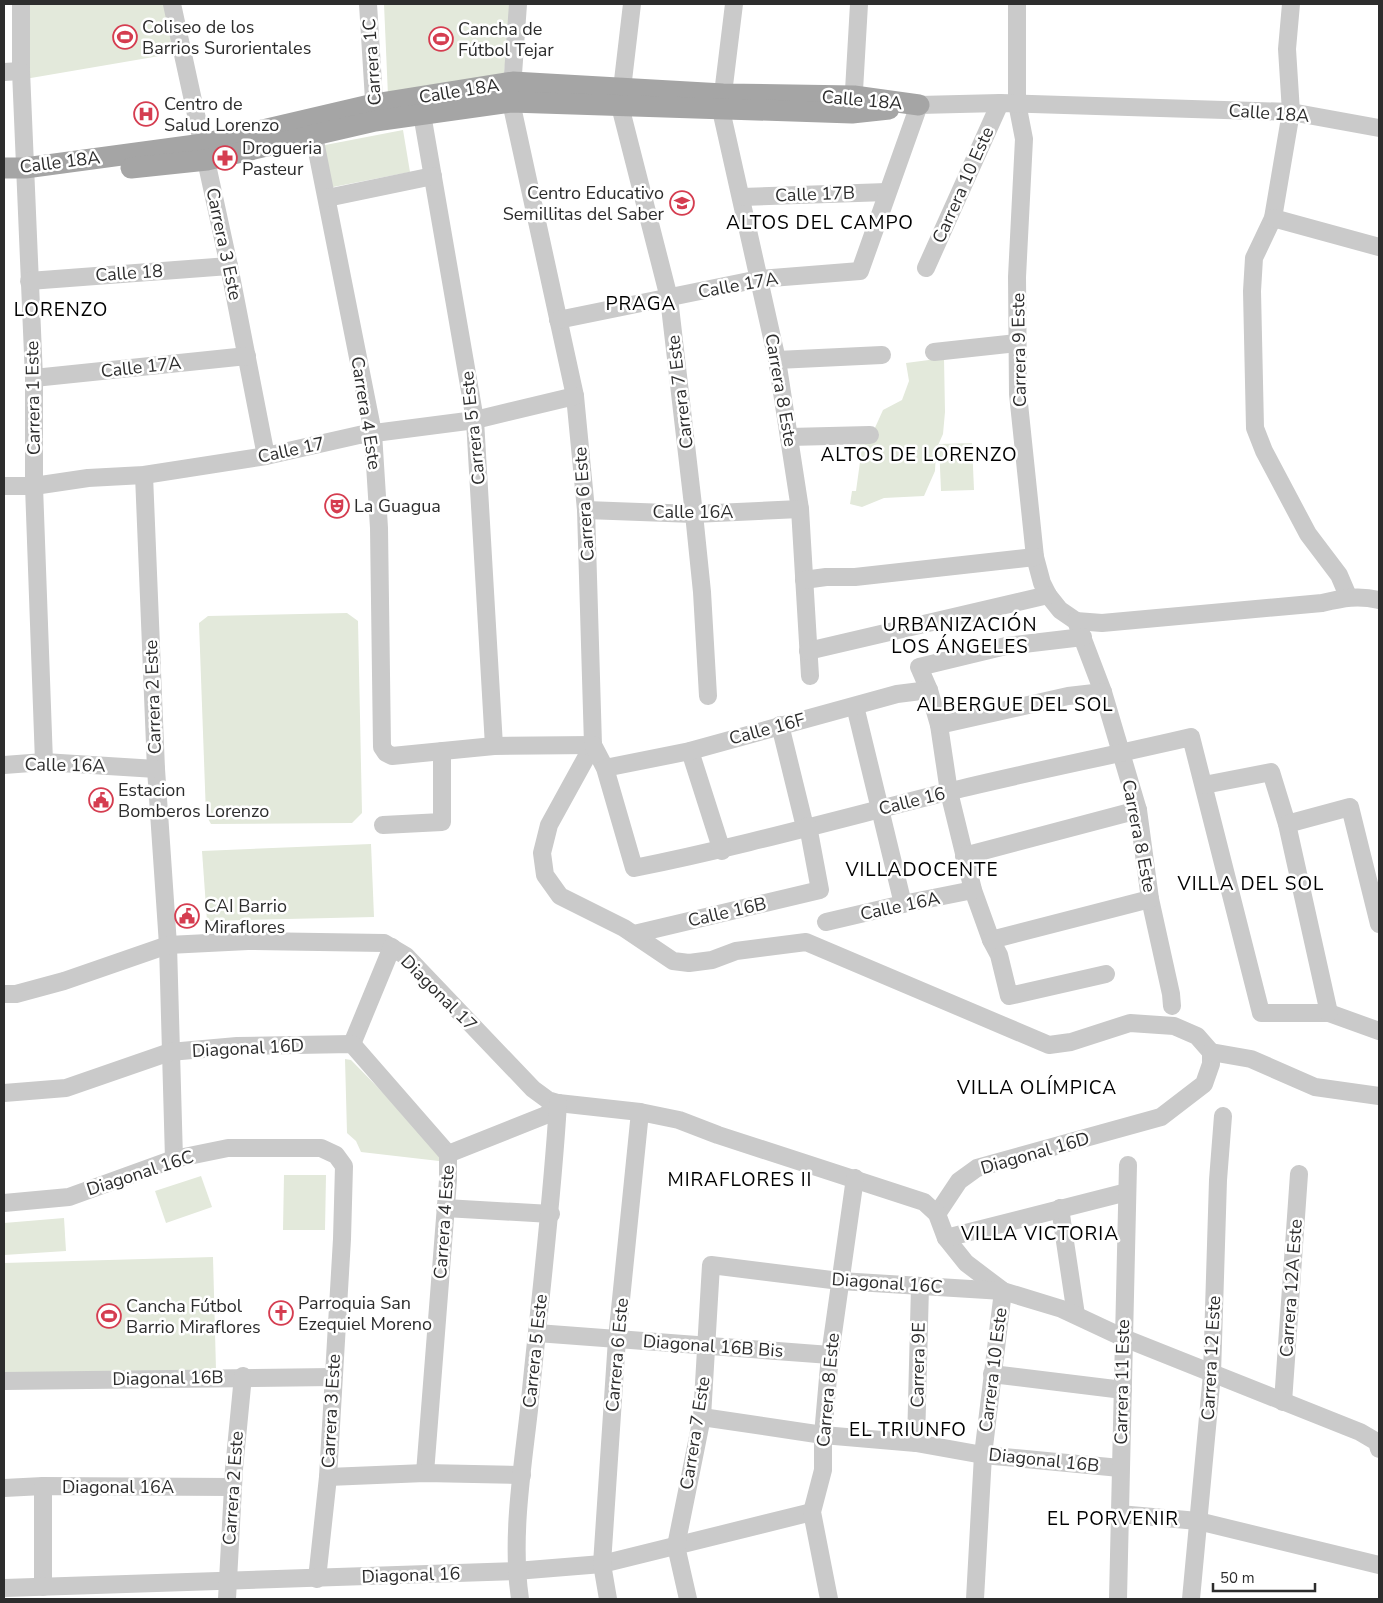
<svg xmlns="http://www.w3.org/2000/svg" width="1383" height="1603" font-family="'Nunito Sans',sans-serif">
<rect width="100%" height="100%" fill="#fff"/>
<!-- green -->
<g fill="#e3e9db">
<path d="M26,4h140l11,49 -152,26z"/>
<path d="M384,4h128l-8,69 -116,23z"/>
<path d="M403,130l7,42 -82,16 -8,-42z"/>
<path d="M944,358l1,54 -2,22 -7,16 -1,21 -11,25 -40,2 -22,9 -12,-3 2,-13h4l4,-29 -1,-17 10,-4 14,-31 19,-10 7,-19 -3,-18z"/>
<path d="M972,443l2,47 -33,1 -2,-47z"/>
<path d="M347,613l11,8 4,192 -10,10 -141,1 -5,-9 -7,-192 9,-7z"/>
<path d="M371,844l3,73 -167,4 -5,-70z"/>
<path d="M345,1059l6,1 45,46 45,49 -2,6 -78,-9 -5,-11 -9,-8z"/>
<path d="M284,1175h42l-1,55h-42z"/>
<path d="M201,1176l11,31 -46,16 -11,-32z"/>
<path d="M64,1218l2,33 -62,4v-32z"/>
<path d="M213,1257l3,113 -212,5v-112z"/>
</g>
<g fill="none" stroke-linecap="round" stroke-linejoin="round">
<!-- minor -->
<g stroke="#cacaca" stroke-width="18">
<path d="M21,4v67l13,307v108l10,276"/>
<path d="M172,4l57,262 37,190"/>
<path d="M368,4l7,112"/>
<path d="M518,4l-7,98 64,294 11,114 7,235 -44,80 -7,28 3,22 15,21 64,32 49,33 16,2 23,-3 24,-9 70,-9 243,103 22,-3 59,-19 44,3 23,10 14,16v12l-7,20 -43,33 -184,51 -18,13 -22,33"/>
<path d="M632,4l-12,102 49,192 25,216 8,78 6,104"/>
<path d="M734,4l-13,106 56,250 23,149 10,167"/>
<path d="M1017,4v99l7,36 -7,138 1,117 17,163 7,26 6,12 12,15 16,11 27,71 35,118 12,89 21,95 1,12"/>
<path d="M1291,4l-4,45 4,63 -18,106 -19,40 -2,33 3,137 9,23 44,83 31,41 9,21"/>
<path d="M4,72l17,-1"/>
<path d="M853,108l6,-104"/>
<path d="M422,114l53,306 19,326"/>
<path d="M314,136l59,297 6,95 3,219 4,6 6,3 102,-10 99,-1"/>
<path d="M742,197l145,-5"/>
<path d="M327,198l106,-22"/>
<path d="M1273,218l106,29"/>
<path d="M926,268l74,-165"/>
<path d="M29,281l200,-15"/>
<path d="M558,320l201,-41 101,-8 59,-166 81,-2 291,9 88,16"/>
<path d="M934,352l83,-9"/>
<path d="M777,360l105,-5"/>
<path d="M34,378l213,-22"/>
<path d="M789,437l81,-2"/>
<path d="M144,475l12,294 12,176 6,214"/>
<path d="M4,486h30l54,-8 56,-3 122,-19 93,-21 116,-15 100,-24"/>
<path d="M586,510l108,4 106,-5"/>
<path d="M804,580l22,-3h29l180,-20"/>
<path d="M1076,621l26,2 220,-20c21,-5 36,-8 57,-3"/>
<path d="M1083,637l-77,9 -87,21 10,23 10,35 10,67 24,98 18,50 8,15 10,41 97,-22"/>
<path d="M808,651l240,-56"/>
<path d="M855,706l48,198"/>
<path d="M780,725l25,102"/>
<path d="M939,725l129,-29 35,-4"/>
<path d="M593,745l12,23 29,100c105,-21 209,-50 313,-76 81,-20 163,-36 244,-55l70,276h68l50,18"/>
<path d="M690,751l32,100"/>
<path d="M4,765l40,-3 112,7"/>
<path d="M605,768l85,-17 207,-57 32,-4"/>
<path d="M1204,785l67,-13 16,52 42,189"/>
<path d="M1287,824l63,-17 29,117"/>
<path d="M383,825l59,-3v-71"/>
<path d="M964,856l174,-46"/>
<path d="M826,922l77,-18 70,-14"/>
<path d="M634,934l186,-44 -12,-64"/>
<path d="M991,940l159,-41"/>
<path d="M4,994h12l48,-13 104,-36 80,-4 136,2 22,13 127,133 15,11 10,3 82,9 39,8 39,15 206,67 13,12 9,24 20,25 37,28 -20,164 -8,144"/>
<path d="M352,1044l40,-97"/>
<path d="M1211,1052l40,7 64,28 64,9"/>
<path d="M4,1093l62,-5 104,-36 67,-6 115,-2 96,110"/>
<path d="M448,1154l98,-39 12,-12"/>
<path d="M4,1203l65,-6 105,-38 54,-11h93l15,7 8,11 -2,73 -14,238 -11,102"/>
<path d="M445,1208l106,6"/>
<path d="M1060,1208l16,107"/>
<path d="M946,1238l181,-46"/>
<path d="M537,1333l293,22"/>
<path d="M992,1374l131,16"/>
<path d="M4,1381l329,-4"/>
<path d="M1283,1402l16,-228"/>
<path d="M702,1417l121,18 93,8 67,12 137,13"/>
<path d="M916,1443l4,-157"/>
<path d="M425,1473l23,-293v-26"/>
<path d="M328,1477l97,-4 97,2"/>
<path d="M4,1488l39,-2 190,1"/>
<path d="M1119,1514l79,7 181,44"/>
<path d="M43,1587v-101"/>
<path d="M4,1588l512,-17 86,-7 210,-52"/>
<path d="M227,1599l7,-130 9,-93"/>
<path d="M520,1599c-9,-61 2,-127 9,-189 10,-103 23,-204 29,-307"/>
<path d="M608,1599l-6,-35 15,-225 23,-227"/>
<path d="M688,1599l-12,-53 26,-129 9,-152 129,16 163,10 59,18 62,29 236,94 17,10 2,7"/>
<path d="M829,1599l-17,-87 11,-42v-35l7,-80 25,-177"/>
<path d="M1118,1599l10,-434"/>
<path d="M1191,1599l21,-225 6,-194 5,-64"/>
</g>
<!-- major -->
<g stroke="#a5a5a5" stroke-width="21">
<path d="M4,168h21l178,-24 171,-40 139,-22 210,12 131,2 65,9"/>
<path d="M131,168l76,-8 168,-39 136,-19 341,11 37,-4"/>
</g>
</g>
<!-- icons -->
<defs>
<g id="stadium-ring" transform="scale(1.25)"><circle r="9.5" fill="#fff" stroke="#d53d50" stroke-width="1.5"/><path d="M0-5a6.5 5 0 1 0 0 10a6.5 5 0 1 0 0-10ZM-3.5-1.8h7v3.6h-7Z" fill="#d53d50"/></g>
<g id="hospital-ring" transform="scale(1.25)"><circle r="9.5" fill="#fff" stroke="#d53d50" stroke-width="1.5"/><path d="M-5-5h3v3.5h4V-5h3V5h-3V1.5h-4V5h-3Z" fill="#d53d50"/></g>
<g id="pharmacy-ring" transform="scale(1.25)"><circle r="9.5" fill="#fff" stroke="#d53d50" stroke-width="1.5"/><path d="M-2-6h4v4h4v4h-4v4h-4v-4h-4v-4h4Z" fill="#d53d50"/></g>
<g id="school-ring" transform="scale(1.25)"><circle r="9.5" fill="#fff" stroke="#d53d50" stroke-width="1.5"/><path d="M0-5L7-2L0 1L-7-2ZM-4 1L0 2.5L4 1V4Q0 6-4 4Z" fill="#d53d50"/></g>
<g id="theatre-ring" transform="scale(1.25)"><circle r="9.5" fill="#fff" stroke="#d53d50" stroke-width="1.5"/><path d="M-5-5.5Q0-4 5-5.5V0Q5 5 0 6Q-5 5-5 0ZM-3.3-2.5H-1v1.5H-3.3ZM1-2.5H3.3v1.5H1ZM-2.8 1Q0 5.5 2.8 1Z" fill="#d53d50"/></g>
<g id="civic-ring" transform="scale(1.25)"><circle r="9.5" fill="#fff" stroke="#d53d50" stroke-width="1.5"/><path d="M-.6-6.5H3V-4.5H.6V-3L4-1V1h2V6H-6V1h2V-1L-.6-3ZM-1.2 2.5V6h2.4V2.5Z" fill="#d53d50"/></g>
<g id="church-ring" transform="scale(1.25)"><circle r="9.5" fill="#fff" stroke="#d53d50" stroke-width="1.5"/><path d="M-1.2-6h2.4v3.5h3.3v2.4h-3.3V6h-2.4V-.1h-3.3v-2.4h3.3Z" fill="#d53d50"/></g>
</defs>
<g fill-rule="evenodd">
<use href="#stadium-ring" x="125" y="37"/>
<use href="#stadium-ring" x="441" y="39"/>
<use href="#hospital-ring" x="146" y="114"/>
<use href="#pharmacy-ring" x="225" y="158"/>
<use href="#school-ring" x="682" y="203"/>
<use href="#theatre-ring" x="337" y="506"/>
<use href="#civic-ring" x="101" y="800"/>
<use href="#civic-ring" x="187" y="916"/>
<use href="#church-ring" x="281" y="1313"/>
<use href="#stadium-ring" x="109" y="1316"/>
</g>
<g text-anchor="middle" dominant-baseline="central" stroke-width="5" stroke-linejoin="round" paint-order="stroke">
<!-- poi labels -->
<g font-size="18" fill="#2d2d2d" stroke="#fff" text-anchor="start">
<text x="142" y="27">Coliseo de los<tspan x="142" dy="21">Barrios Surorientales</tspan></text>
<text x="458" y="29">Cancha de<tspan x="458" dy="21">Fútbol Tejar</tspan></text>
<text x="164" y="104">Centro de<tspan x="164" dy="21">Salud Lorenzo</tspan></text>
<text x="242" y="148">Drogueria<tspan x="242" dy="21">Pasteur</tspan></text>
<text x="664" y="193" text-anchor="end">Centro Educativo<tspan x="664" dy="21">Semillitas del Saber</tspan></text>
<text x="354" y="506">La Guagua</text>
<text x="118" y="790">Estacion<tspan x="118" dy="21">Bomberos Lorenzo</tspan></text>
<text x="204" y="906">CAI Barrio<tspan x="204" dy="21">Miraflores</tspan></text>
<text x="298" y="1303">Parroquia San<tspan x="298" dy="21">Ezequiel Moreno</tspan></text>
<text x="126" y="1306">Cancha Fútbol<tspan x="126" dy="21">Barrio Miraflores</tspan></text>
</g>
<!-- street labels -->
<g font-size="18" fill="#2d2d2d" stroke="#fff">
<text transform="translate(372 62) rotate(-94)">Carrera 1C</text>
<text transform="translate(459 91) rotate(-9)">Calle 18A</text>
<text transform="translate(862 100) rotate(5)">Calle 18A</text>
<text transform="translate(1269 113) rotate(4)">Calle 18A</text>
<text transform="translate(60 162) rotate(-7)">Calle 18A</text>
<text transform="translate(963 185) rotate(-66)">Carrera 10 Este</text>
<text transform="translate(815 194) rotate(-2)">Calle 17B</text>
<text transform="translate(224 244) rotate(78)">Carrera 3 Este</text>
<text transform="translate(129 273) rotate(-4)">Calle 18</text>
<text transform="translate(738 285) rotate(-10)">Calle 17A</text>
<text transform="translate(1019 350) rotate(-91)">Carrera 9 Este</text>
<text transform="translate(141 367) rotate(-6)">Calle 17A</text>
<text transform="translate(781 390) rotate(80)">Carrera 8 Este</text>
<text transform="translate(680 392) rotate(-97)">Carrera 7 Este</text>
<text transform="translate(33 398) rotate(-91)">Carrera 1 Este</text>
<text transform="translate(366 413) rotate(81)">Carrera 4 Este</text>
<text transform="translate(473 428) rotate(-96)">Carrera 5 Este</text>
<text transform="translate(291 450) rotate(-12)">Calle 17</text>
<text transform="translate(584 504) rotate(-94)">Carrera 6 Este</text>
<text x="693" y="512">Calle 16A</text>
<text transform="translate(153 697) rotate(-92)">Carrera 2 Este</text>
<text transform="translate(767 729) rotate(-15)">Calle 16F</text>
<text transform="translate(65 765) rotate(1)">Calle 16A</text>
<text transform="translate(912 801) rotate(-14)">Calle 16</text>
<text transform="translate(1139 836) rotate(79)">Carrera 8 Este</text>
<text transform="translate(900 906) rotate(-12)">Calle 16A</text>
<text transform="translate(727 912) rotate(-13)">Calle 16B</text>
<text transform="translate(439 993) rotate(45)">Diagonal 17</text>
<text transform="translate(248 1048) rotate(-3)">Diagonal 16D</text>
<text transform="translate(1035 1153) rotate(-16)">Diagonal 16D</text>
<text transform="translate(140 1173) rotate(-18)">Diagonal 16C</text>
<text transform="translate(444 1222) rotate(-86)">Carrera 4 Este</text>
<text transform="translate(887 1283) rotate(4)">Diagonal 16C</text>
<text transform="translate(1291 1288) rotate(-86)">Carrera 12A Este</text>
<text transform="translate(713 1346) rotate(4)">Diagonal 16B Bis</text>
<text transform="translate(535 1351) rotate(-84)">Carrera 5 Este</text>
<text transform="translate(617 1355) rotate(-85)">Carrera 6 Este</text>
<text transform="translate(1211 1358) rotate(-87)">Carrera 12 Este</text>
<text transform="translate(918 1365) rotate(-89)">Carrera 9E</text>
<text transform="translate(993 1370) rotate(-83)">Carrera 10 Este</text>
<text transform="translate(168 1378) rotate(-1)">Diagonal 16B</text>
<text transform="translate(1122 1382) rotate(-89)">Carrera 11 Este</text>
<text transform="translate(828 1390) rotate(-85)">Carrera 8 Este</text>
<text transform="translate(331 1411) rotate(-87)">Carrera 3 Este</text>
<text transform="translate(695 1433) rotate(-81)">Carrera 7 Este</text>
<text transform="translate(1044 1460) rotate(6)">Diagonal 16B</text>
<text x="118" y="1487">Diagonal 16A</text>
<text transform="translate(233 1488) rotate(-86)">Carrera 2 Este</text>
<text transform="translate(411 1575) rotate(-2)">Diagonal 16</text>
</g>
<!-- neighbourhood labels -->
<g font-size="19" letter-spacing="1" fill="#000" stroke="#fff">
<text x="820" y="223">ALTOS DEL CAMPO</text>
<text x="641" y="304">PRAGA</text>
<text x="61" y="310">LORENZO</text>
<text x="919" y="455">ALTOS DE LORENZO</text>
<text x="960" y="625">URBANIZACIÓN<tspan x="960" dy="22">LOS ÁNGELES</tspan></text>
<text x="1015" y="705">ALBERGUE DEL SOL</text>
<text x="922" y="870">VILLADOCENTE</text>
<text x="1251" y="884">VILLA DEL SOL</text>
<text x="1037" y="1088">VILLA OLÍMPICA</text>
<text x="740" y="1180">MIRAFLORES II</text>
<text x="1040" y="1234">VILLA VICTORIA</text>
<text x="908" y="1430">EL TRIUNFO</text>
<text x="1113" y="1519">EL PORVENIR</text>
</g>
</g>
<!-- border -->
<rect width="1383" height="1603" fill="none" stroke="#2d2d2d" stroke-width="10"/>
<!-- scale -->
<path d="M1213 1583v8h102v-8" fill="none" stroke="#2d2d2d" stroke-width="2.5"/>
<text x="1220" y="1583" font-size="15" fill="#2d2d2d" stroke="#ffffff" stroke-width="4" paint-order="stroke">50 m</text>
</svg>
